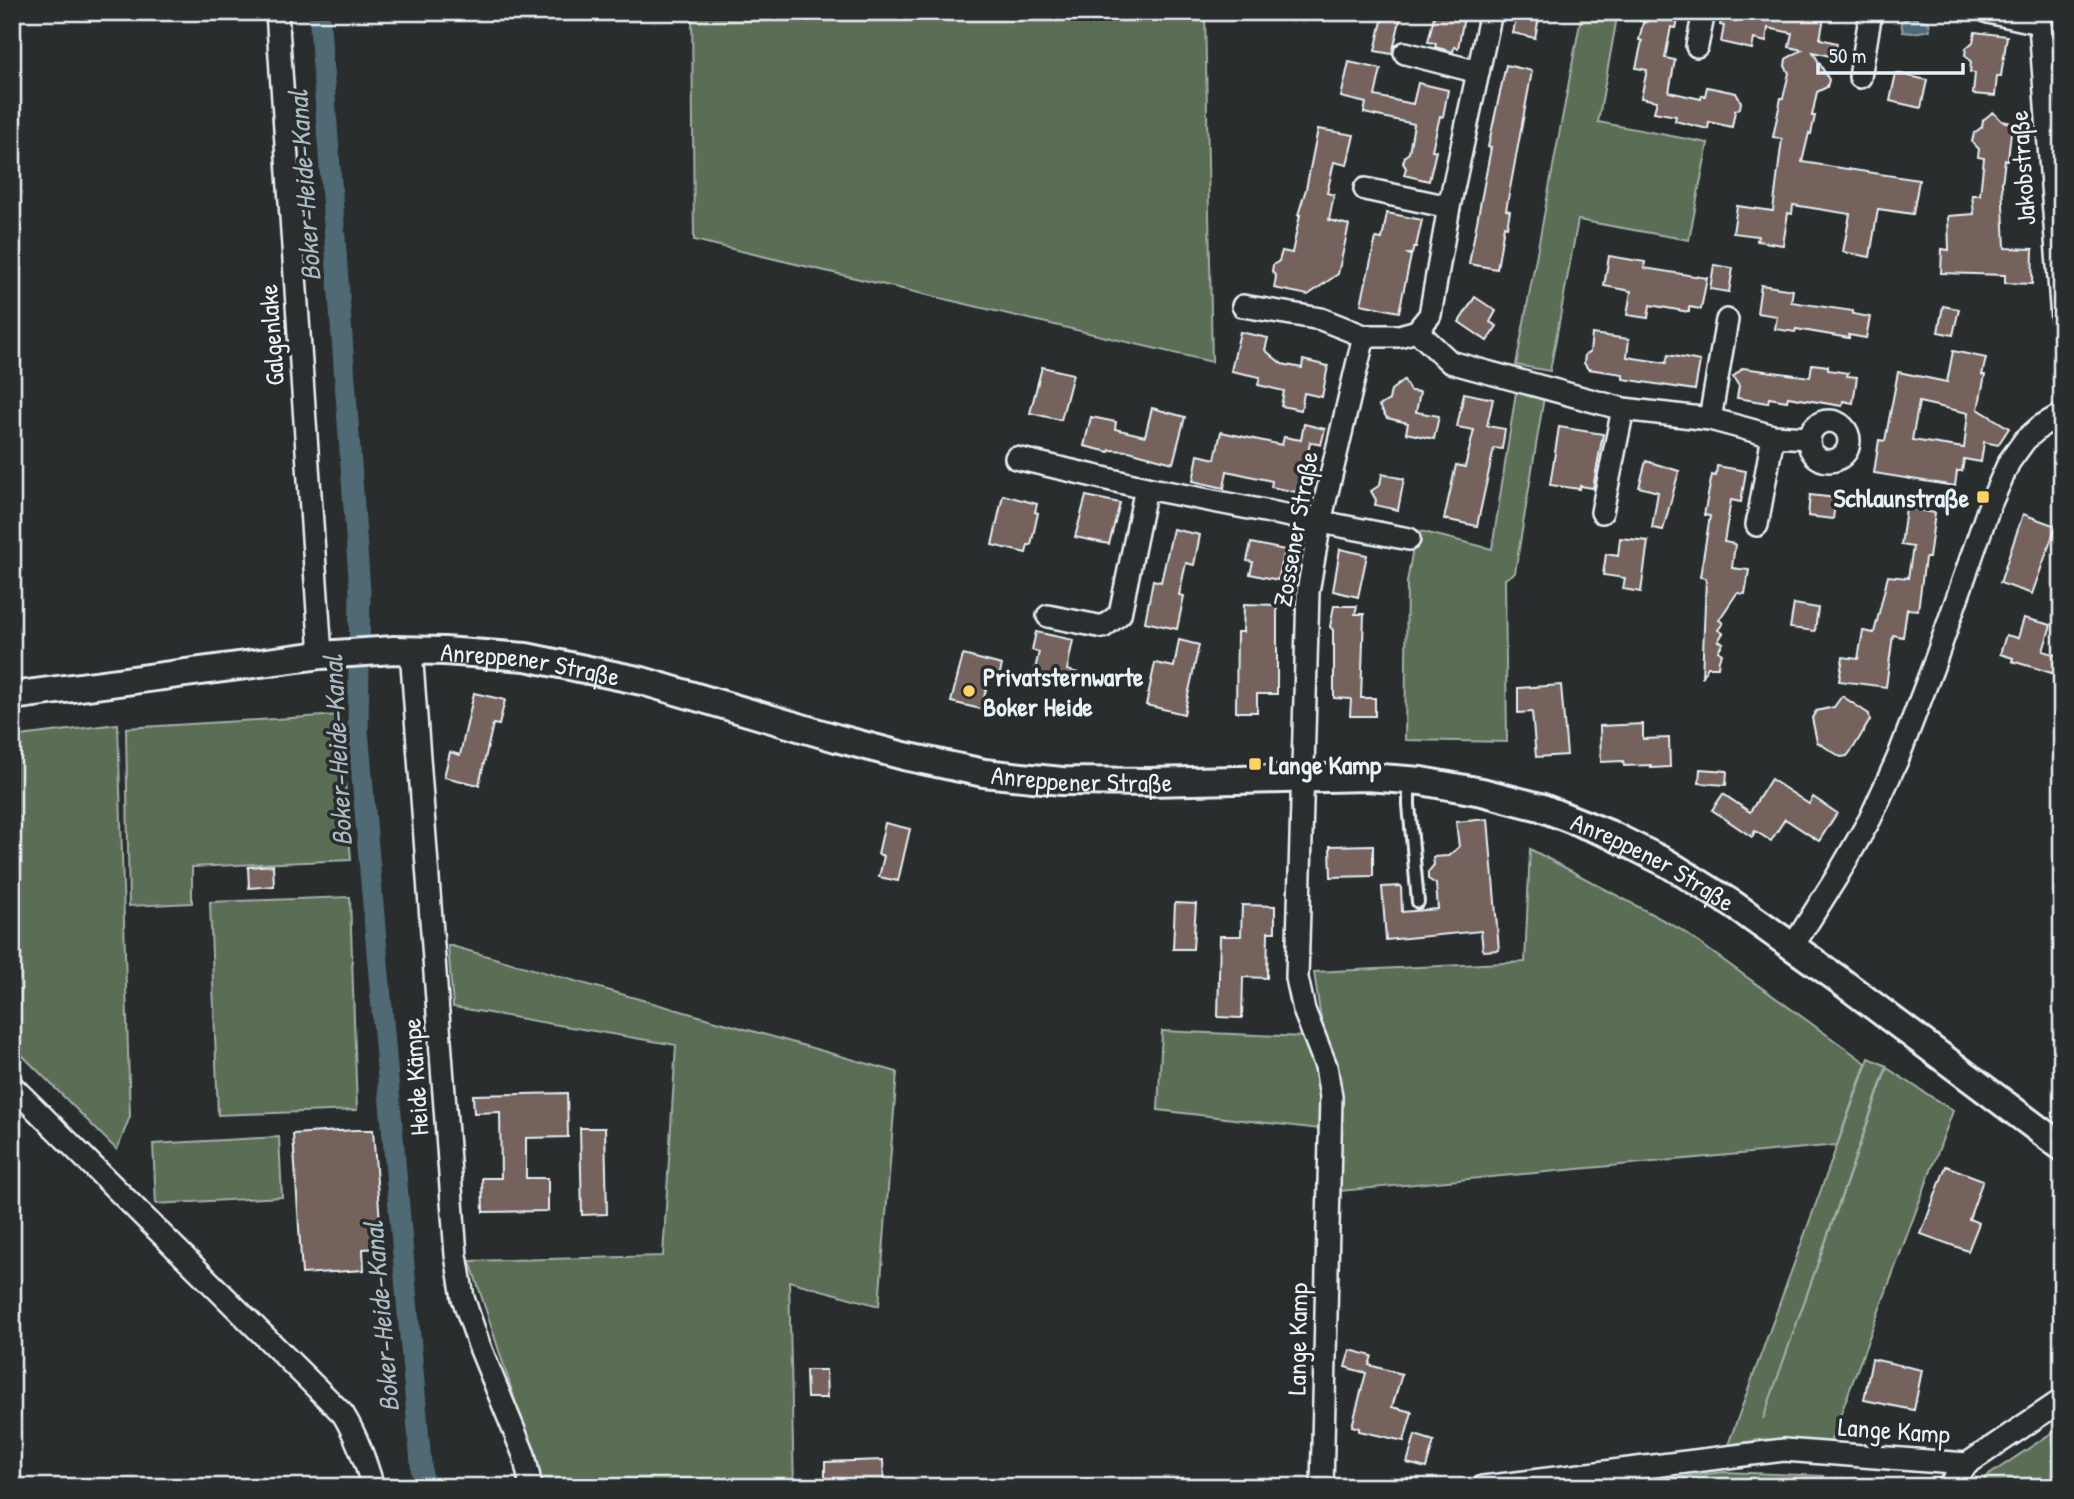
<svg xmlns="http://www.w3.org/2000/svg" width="2074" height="1499" font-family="'Patrick Hand',sans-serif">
<rect width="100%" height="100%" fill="#2a2d2e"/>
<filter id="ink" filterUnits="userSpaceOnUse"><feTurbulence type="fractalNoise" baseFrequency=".0143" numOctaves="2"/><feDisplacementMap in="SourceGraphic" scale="14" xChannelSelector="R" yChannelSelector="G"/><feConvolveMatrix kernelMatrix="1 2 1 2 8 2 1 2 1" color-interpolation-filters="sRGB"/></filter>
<g filter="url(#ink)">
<!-- green -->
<g fill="#5b6d57" stroke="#a2afa8" stroke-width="2">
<path d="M692,12h513l7,350 -518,-122z"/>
<path d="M1582,12h36l-20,110 110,21 -19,97 -111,-20 -28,151 -34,-6z"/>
<path d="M1516,392l28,5 -29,176 -10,6 2,163 -102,-2 2,-158 9,-52 76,19z"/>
<path d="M340,715l11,145 -159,7v36l-63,3 -3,-178z"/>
<path d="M118,724l12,392 -13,34 -105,-105v-308z"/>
<path d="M1530,849l150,80 186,134 -29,82 -497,46 -2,-96 -18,-82 -6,-41 211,-10z"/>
<path d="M350,897l7,213 -139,5 -8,-213z"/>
<path d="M448,945l449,127 -18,234 -90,-25 5,206h-251l-73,-226 193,-5 13,-211 -223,-38z"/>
<path d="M1162,1031l144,6 10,28 6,31 -3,33 -161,-19z"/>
<path d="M1869,1058l18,8 -124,353 124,-351 66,43 -123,332 -74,-4 -2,2 -26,4z"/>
<path d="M279,1137l3,60 -126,7 -3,-60z"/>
<path d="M2062,1426v61h-84l8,-10z"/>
<path d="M1724,1472l100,4 -5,11h-221z"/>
</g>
<!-- water -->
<path fill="#4f6a74" stroke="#8ca0a9" stroke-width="2" d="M1910,17l19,5 1,8 -16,3 -11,-1 -2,-9 2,-3z"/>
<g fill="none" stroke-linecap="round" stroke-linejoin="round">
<!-- stream -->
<g stroke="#8ca0a9" stroke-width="6">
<path d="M2054,12l1,20"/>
<path d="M2057,58v15"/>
<path d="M2060,121l2,33"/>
</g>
<!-- canal -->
<path stroke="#4f6a74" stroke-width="21" d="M319,12l41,580 -2,138 65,757"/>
</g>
<!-- building -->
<g fill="#74625c" stroke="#e8f1f8" stroke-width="2" fill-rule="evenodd">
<path d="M1384,12h18l-10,42 -17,-3z"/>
<path d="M1435,12h30l-7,36 -4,-1 -1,5 -18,-5 1,-4 -8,-1z"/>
<path d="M1517,12h23l-5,26 -22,-5z"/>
<path d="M1634,12h46l-4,16 -5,-1 -6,31 10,2 -6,32 32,7 1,-4 3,1 2,-9 29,6 5,9 -1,6 -5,3 -3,16 -23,-5 -1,7 -33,-8 1,-5 -22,-4 3,-11 -16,-3 6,-28 -11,-2 6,-27 -3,-1 4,-17 3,-1 -13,-3z"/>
<path d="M1723,12h102l-5,27 17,4 -3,14 -21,-5 16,28 -2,7 -10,5 -5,24h3l-4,18 -2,-1 -7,29 117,18 -6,34 -35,-5 -8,48 -27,-5 7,-38 -57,-9 -1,9 -4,-1 -5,32 -26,-4 1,-5 -25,-3 4,-27 36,5 9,-72 -9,-2 8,-39h2l6,-25 -4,-7 1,-7 16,-9 -13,-3 3,-14 -24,-5 -2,14 -12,-3 -2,10 -31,-7 3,-16 -4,-1z"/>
<path d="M1975,32l32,4 -6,40h-4l-2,20 -22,-2 2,-21 -5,-1 1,-10 -6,-7 1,-7 7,-6z"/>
<path d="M1349,62l32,7 -6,27 38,8 5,-21 30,7 -5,27 -3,-1 -8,34 4,1 -7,30 -25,-6 2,-7 -3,-5 2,-7 4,-3 5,-29 -50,-11 2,-10 -25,-6z"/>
<path d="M1506,65l26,6 -26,139 4,1 -3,16 -3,-1 -7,43 -28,-5 22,-116 -3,-1z"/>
<path d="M1896,73l31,7 -6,28 -31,-7z"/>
<path d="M1993,112l9,9 10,2 -4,37h-3l-3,23 3,65 28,1 -1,35 -27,-1v-8l-64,-2 1,-24 7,1 -1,-34 26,-2 -2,-19h8l4,-37 -6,-1 1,-8 -7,-7 2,-9 8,-6 1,-7z"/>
<path d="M1318,129l36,6 -7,30 -13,-3 -7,31 7,2 -5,25 20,5 -11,49 -30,21 -34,-7 2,-11 -4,-6 1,-6 6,-4 3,-10 10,2 8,-38h-2l8,-26z"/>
<path d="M1387,213l35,7 -6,27h-2l-2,7h-4l3,2 -12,56 -38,-8 15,-66 6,1z"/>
<path d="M1609,256l36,6 -1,6 63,10 -6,31 -12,-2v5l-39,-7 -2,13 -21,-3 4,-24 -27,-5z"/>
<path d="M1714,265l19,3 -4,24 -19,-3z"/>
<path d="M1761,285l32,5 -2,12 62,9v3l17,3 -4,21 -17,-3v3l-53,-9 -1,3 -20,-3 2,-13 -20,-3z"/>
<path d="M1475,297l21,14 -6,11 7,4 -10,15 -28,-19z"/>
<path d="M1943,306l16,3 -6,26 -15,-3z"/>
<path d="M1240,332l28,6 -3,12 17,14 20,4 1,-8 25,6 -6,31 -18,-4 -3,17 -20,-4 3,-15 -26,-6 2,-8 -29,-6z"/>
<path d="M1592,334l37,5 -2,18 39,6 2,-8 32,6 -5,29 -72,-11v-5l-35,-5 -4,-6 1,-8 5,-3z"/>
<path d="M1953,351l33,7 -4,17h3l-7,34 31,19 -11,17 -14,-3 -3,20 -17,-3 -2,12h-5l-2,15 -81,-13 5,-33 6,1 13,-69 49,10zM1919,402l49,11 -4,35 -52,-8z"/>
<path d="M1812,364l16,2v4l20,3 -1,3 10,1 -4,26 -10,-2 -1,5 -54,-9 -1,4 -18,-3 -1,5 -31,-5 2,-12 -6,-9 10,-9 67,9z"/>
<path d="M1042,367l31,7 -12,46 -31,-7z"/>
<path d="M1404,380l6,11 10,1 -4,20 23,4 -5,23 -28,-6 2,-10 -21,-5 -8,-12 10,-6 2,-10z"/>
<path d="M1464,393l29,6 -6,27 18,3 -3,20 -8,-1 -17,78 -33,-7 12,-54 9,2 9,-37 -17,-3z"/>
<path d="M1152,408l33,9 -12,46 -44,-12 -19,-1 -1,2 -25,-6 7,-29 25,5 -1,7 30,7z"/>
<path d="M1304,424l21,5 -4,16 -11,-3 -9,51 -30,-6 1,-6 -45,-10 -3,17 -31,-7 5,-26 17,4 6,-27 61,13 2,-8 17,3z"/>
<path d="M1559,427l44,7 -10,54 -13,-2v3l-30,-4z"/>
<path d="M1646,461l33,10 -16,59 -11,-2 6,-36 -19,-5z"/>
<path d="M1717,466l29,5 -5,31 -10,-2 -7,42 11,2 -3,24 17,2 -4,24 -8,-1 -18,27 4,3 -5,7 5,3 -5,8 5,2 -5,8 4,3 -3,5 -1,8h-10l-6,11 4,-100 -6,-1 10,-61 -6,-1 8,-40 4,1z"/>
<path d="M1382,474l22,5 -6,31 -23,-5 1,-5 -5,-9 9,-6z"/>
<path d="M1003,495l34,9 -2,8 3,1 -7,32h-3l-2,8 -34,-8z"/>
<path d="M1810,495l26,3 -3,21 -25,-3z"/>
<path d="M1086,496l34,7 -11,41 -34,-7z"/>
<path d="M1906,508l29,5 -6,45h-4l-7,52 -11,-1 -4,28 -10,-2 -7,52 -47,-6 4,-24 15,2 5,-28 11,2 14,-57 20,2 5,-31 -12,-2z"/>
<path d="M2023,514l33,12 -24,68 -32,-11z"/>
<path d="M1173,529l27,6 -6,30 -8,-2 -7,32 5,1 -7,33 -32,-7 8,-42 8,2z"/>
<path d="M1620,538l28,3 -7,51 -18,-3 2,-11 -22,-3 3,-21 12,2z"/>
<path d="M1251,543l34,7 -7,30 -28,-6 3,-12 -6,-1z"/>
<path d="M1340,549l27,6 -9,42 -25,-6z"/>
<path d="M1244,604l33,1v89h-20v18h-21l1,-80h6z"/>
<path d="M1794,604l24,4 -3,23 -25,-3z"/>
<path d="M1334,606h23l-2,8h9l-3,84h14v18h-25l1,-17 -17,-1v-53h-1v-15l-3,-3z"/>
<path d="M2024,618l27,7 -8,26 17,5 -5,18 -43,-13 1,-3 -13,-4 6,-19 12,3z"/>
<path d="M1036,632l37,8 -6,30 11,3 -3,15 -42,-10 6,-26 -7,-2z"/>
<path d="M1179,640l20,5 -15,69 -38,-9 9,-42 19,4z"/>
<path d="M963,655l39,10 -4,16 -9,-3 -8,31 -30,-7z"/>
<path d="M1561,685l6,70 -31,2 -4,-45 -14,1v-25z"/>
<path d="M474,693l31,7 -6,25 -6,-1 -14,61 -35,-8 6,-25 10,3z"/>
<path d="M1842,696l27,18 1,6 -16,27 -7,9 -6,1 -24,-15 -5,-24 4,-7 18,-4z"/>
<path d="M1643,724v15l26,-1 1,29 -19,1v-3l-27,1 -1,-5 -22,1 -1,-36z"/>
<path d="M1700,769l27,2 -1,14 -27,-2z"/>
<path d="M1771,779l38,25 4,-7 24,16 -18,28 -34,-22 -14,22 -16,-10 -3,6 -40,-27 11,-16 27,18z"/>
<path d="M1488,819l11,131 -16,1 -2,-20 -95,9 -4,-53 19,-1 1,26 36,-3 -2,-25 -8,-5v-7l6,-7 -1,-8 15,-1 11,-9 -3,-25z"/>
<path d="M885,823l25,6 -12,52 -19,-4 5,-21 -6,-2z"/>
<path d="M1373,845v31l-42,1 -1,-31z"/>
<path d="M273,865l1,21 -25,2 -1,-21z"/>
<path d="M1175,903l21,1 -3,45h-20z"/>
<path d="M1242,905l33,1v26h-7l-1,46 -24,-1 -1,41 -24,-1 2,-81h21z"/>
<path d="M567,1093l1,44 -42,1v40h22v33l-65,1 -1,-34h19l-1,-66 -26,1 -1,-18z"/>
<path d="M580,1128h25l2,86 -25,1z"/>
<path d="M355,1130h18l9,118 -19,1 1,21 -62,4 -9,-140z"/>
<path d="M1946,1166l37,14 -14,39 10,4 -11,28 -47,-17z"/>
<path d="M1350,1350l22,6 -3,9 33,9 -10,33 20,5 -8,29 -45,-10v-3l-7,-2 14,-53 -21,-6z"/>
<path d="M1872,1359l50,11 -8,40 -50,-10z"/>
<path d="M806,1370h20l1,28h-20z"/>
<path d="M1415,1435l19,6 -8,27 -19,-5z"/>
<path d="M883,1460l1,22 -31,1v4h-28v-25z"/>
</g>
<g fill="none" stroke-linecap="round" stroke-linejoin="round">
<!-- service casing -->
<g stroke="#e8f1f8" stroke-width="16">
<path id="service" d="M1409,780v25l9,97"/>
</g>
<!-- minor casing -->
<g stroke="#e8f1f8" stroke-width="26">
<g id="minor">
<path d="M277,12l44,643"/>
<path d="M1988,12l51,11"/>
<path d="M2039,12l23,307"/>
<path d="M1697,46l7,-34"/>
<path d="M1405,53l73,19"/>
<path d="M1860,77l11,-65"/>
<path d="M1365,189l84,18"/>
<path d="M1243,306l78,13 43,17h35l18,-5 13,-16 19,-108 42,-195"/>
<path d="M1417,331l33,31 173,47 87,10 63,17 36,2"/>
<path d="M1710,419l17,-99"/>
<circle cx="1829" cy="441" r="20"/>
<path d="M1016,458l130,30 263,51"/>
<path d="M1602,512l21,-103"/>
<path d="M1757,525l16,-89"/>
<path d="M1048,616l55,11 17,-13 26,-126"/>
<path d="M411,650l45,605 7,43 16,47 45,110 7,32"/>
<path d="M1793,946l43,-68 34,-59 28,-61 36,-94 55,-157 20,-45 16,-22 16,-14 21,-12"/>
<path d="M12,1086l331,328c14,23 22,46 30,73"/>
<path d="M1322,1487l9,-390 -5,-31 -22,-56 -7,-32 11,-386 12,-70 44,-186"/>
<path d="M1483,1487l301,-37 183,14"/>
<path d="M1948,1487l19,-23 95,-64"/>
</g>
</g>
<!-- tertiary casing -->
<g stroke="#e8f1f8" stroke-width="32">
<g id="tertiary">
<path id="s1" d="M12,696l309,-41 73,-5 50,1 82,6 116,24 194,57 68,18 80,17 78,8 87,1 218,-5 54,4 61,11 58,15 69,27 58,29 67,42 104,74 224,168"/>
</g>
</g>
<!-- service -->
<use href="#service" stroke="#2a2d2e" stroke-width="10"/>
<!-- minor -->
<use href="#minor" stroke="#2a2d2e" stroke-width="21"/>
<!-- tertiary -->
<use href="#tertiary" stroke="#2a2d2e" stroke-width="26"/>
</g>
</g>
<!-- markers -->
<g fill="#ffd166" stroke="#2a2d2e" stroke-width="2.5">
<rect x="1976" y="490" width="14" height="14" rx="3.5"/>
<circle cx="969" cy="691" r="7"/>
<rect x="1248" y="757" width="14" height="14" rx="3.5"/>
</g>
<g text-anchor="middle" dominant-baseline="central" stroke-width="7" stroke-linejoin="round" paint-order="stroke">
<!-- street labels -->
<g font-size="26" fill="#e8f1f8" stroke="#2a2d2e">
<text transform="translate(2022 168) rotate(-94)">Jakobstraße</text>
<text transform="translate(271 335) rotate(-94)">Galgenlake</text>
<text transform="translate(1295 529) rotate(-80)">Zossener Straße</text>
<text stroke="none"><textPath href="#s1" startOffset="522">Anreppener Straße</textPath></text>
<text stroke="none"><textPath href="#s1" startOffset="1088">Anreppener Straße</textPath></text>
<text stroke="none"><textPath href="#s1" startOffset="1675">Anreppener Straße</textPath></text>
<text transform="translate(415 1077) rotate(-94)">Heide Kämpe</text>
<text transform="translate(1297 1339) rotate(-89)">Lange Kamp</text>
<text transform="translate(1894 1430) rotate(4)">Lange Kamp</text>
</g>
<!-- poi labels -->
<g font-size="26" font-weight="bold" fill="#e8f1f8" stroke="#2a2d2e" text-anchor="start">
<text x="1969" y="497" text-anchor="end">Schlaunstraße</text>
<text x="983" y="676">Privatsternwarte<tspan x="983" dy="30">Boker Heide</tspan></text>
<text x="1269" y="764">Lange Kamp</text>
</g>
<!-- water labels -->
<g font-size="28" font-style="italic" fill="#abbbc3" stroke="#2a2d2e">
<text transform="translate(304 186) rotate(-94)">Boker-Heide-Kanal</text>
<text transform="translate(337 751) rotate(-93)">Boker-Heide-Kanal</text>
<text transform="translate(381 1317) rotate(-95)">Boker-Heide-Kanal</text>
</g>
</g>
<!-- margin -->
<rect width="2074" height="1499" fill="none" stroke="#2a2d2e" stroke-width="42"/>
<rect x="21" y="21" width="2032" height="1457" fill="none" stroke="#e8f1f8" stroke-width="2.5" filter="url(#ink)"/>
<!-- scale -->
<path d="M1818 63v10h145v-10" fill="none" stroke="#e8f1f8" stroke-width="3.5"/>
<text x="1829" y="63" font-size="21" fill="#e8f1f8" stroke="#2a2d2e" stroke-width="5" paint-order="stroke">50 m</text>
</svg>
